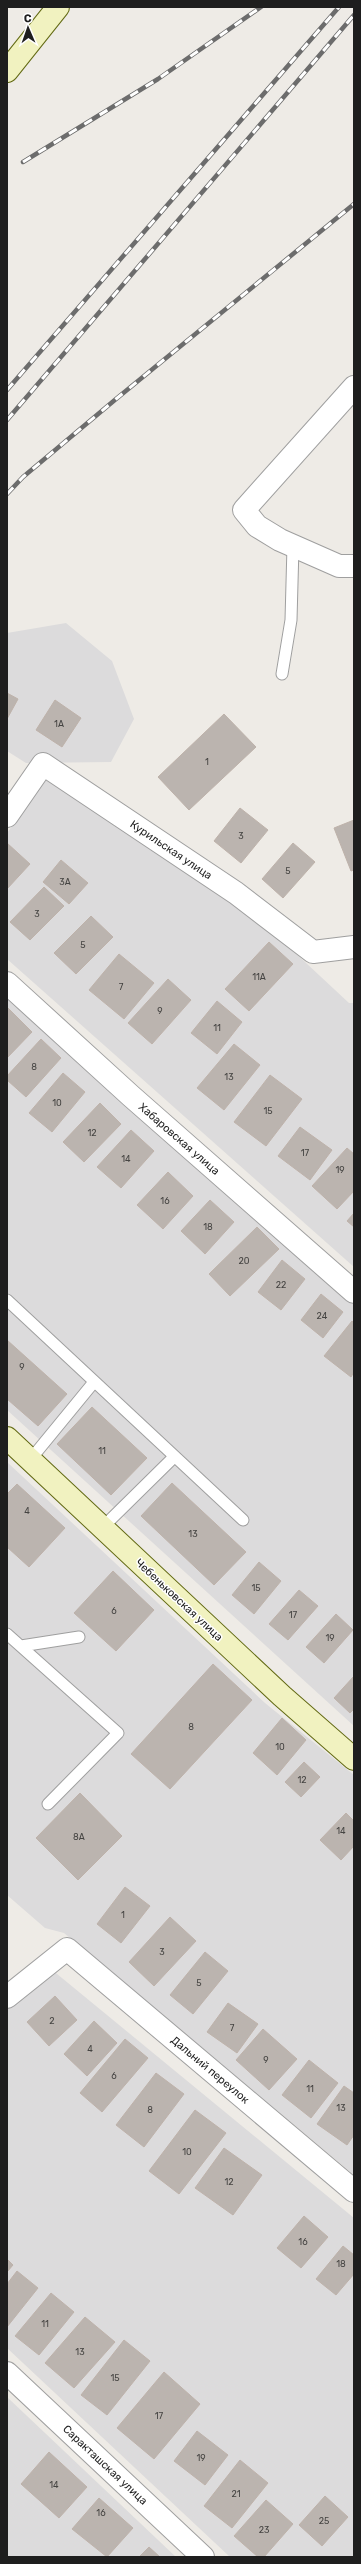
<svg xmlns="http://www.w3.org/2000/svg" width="361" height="2564" font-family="Rubik,sans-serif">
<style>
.residential{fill:#dcdbdc}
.building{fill:#bbb4af;stroke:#beb2aa}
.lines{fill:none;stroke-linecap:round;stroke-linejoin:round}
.lane-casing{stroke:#9f9f9f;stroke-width:13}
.street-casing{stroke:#9f9f9f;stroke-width:24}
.secondary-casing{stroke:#626912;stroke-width:24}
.lane{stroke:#fff;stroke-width:11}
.street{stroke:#fff;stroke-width:22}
.secondary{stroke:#f1f2c0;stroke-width:22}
.rail-casing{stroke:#6c6c6c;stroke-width:4.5}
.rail{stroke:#fff;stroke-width:3;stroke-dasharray:9;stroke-linecap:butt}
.labels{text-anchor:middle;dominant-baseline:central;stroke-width:3;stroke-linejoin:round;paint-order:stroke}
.number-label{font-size:9px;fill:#454442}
.street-label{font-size:11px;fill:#1e1e1e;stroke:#fff}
</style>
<rect width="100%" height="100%" fill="#eeebe6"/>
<path class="residential" d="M66,623L112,661L134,719L111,762L26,763L7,751V633Z
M49,776L245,906L349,1003H354V1267L7,959V833Z
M7,995L354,1291V1726L7,1410Z
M7,1462L265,1703L354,1775V2175L64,1933L45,1928L7,1895Z
M51,1969L354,2218V2557H230L7,2348V2008Z
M7,2397L176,2557H7Z"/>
<path class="building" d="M7,693L18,699L7,719Z
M55,700L81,718L62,747L36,730Z
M224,714L256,747L189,810L158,777Z
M240,808L268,830L241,863L214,841Z
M354,820V870L351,871L334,828Z
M7,843L30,864L7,889Z
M293,843L315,862L283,898L262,879Z
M61,860L88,883L69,904L43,882Z
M44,887L64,906L30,940L10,922Z
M91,916L113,937L76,974L54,953Z
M269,942L293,964L249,1011L225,989Z
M119,954L154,983L124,1019L89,990Z
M168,979L191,1000L152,1044L128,1023Z
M217,1001L242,1022L217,1054L191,1033Z
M7,1007L32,1032L7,1058Z
M41,1039L61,1058L26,1097L7,1080V1076Z
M234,1044L260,1065L224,1110L197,1088Z
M63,1073L85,1092L52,1132L29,1113Z
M270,1075L302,1099L266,1146L234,1122Z
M100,1103L121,1124L84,1162L63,1142Z
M300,1127L332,1150L310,1180L278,1156Z
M131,1130L154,1151L121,1188L97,1167Z
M347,1148L354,1154V1191L337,1209L312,1186Z
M168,1172L193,1196L163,1229L137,1205Z
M210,1200L234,1222L205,1254L181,1231Z
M354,1213V1227L347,1221Z
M257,1227L279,1249L230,1296L209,1274Z
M282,1260L305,1279L281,1310L258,1292Z
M321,1294L343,1312L323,1338L301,1320Z
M352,1321L354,1323V1372L351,1377L324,1356Z
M7,1340L67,1394L38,1426L7,1399Z
M92,1407L147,1458L111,1495L57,1444Z
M172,1483L246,1552L214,1585L141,1516Z
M17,1484L65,1528L29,1567L7,1547V1494Z
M259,1562L281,1581L254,1614L232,1595Z
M113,1571L154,1610L116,1651L74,1613Z
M299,1590L318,1606L288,1640L269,1624Z
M336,1614L353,1630L324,1663L306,1647Z
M213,1664L252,1700L170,1789L131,1754Z
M354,1676V1709L350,1713L334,1698Z
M282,1718L306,1740L277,1775L253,1753Z
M304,1762L320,1777L301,1797L285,1782Z
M80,1793L122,1836L78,1880L36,1838Z
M346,1813L354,1821V1846L341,1860L320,1840Z
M125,1887L150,1906L121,1943L97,1924Z
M170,1917L196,1941L154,1986L129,1962Z
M205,1952L228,1971L193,2014L170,1995Z
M55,1996L77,2020L49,2046L27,2022Z
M228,2003L258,2024L237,2053L207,2032Z
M94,2021L117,2043L87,2076L64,2054Z
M263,2029L297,2059L269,2090L236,2060Z
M125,2039L148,2058L102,2112L80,2093Z
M309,2060L338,2083L311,2118L282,2095Z
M156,2073L184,2094L144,2147L116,2125Z
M344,2086L354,2093V2135L347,2145L317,2124Z
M195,2110L226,2133L179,2194L149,2171Z
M224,2148L262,2175L233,2215L195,2188Z
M304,2216L328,2237L301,2268L277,2248Z
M343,2246L354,2255V2274L336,2295L316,2279Z
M7,2259L13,2265L7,2272Z
M17,2271L38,2288L7,2327V2284Z
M51,2293L74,2312L39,2355L15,2336Z
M85,2317L115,2342L74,2388L45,2363Z
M124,2340L150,2361L107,2415L81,2395Z
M164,2372L200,2404L154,2459L117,2428Z
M197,2431L228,2455L205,2485L174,2461Z
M49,2452L87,2487L59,2518L21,2484Z
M240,2460L268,2483L232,2528L204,2506Z
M325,2496L348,2517L322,2546L299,2525Z
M99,2498L133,2528L107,2557L72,2529Z
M266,2500L293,2524L264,2557H258L234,2536Z
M149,2547L160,2557H139Z"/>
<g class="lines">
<g class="lane-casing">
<path id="lane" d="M282,674L291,620L293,546
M7,1300L243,1520
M30,1460L94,1382
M102,1528L174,1457
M7,1634L118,1733L48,1804
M21,1646L79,1637"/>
</g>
<g class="street-casing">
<path id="street" d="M354,387L244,510L257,526L280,540L339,566H354
M7,816L43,764L236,893L313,952L354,947
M7,983L131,1096L354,1292
M7,1997L67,1949L354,2191
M7,2373L203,2557"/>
</g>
<g class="secondary-casing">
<path id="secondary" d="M7,71L58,7
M7,1438L282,1696L354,1759"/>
</g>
<use href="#lane" class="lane"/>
<use href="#street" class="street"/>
<use href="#secondary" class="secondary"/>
<g class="rail-casing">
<path id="rail" d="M23,162L158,79L261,7
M7,390L339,7
M7,420L354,15
M7,494L23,477L116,399L354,204"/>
</g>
<use href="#rail" class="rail"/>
</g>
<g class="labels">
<g class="number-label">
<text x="59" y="724">1А</text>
<text x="207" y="762">1</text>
<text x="241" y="836">3</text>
<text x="288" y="871">5</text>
<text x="65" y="882">3А</text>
<text x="37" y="914">3</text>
<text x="83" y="945">5</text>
<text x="259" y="977">11А</text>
<text x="121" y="987">7</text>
<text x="160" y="1011">9</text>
<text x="217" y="1028">11</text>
<text x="34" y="1067">8</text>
<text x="229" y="1077">13</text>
<text x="57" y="1103">10</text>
<text x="268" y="1111">15</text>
<text x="92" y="1133">12</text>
<text x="305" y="1153">17</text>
<text x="126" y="1159">14</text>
<text x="340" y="1170">19</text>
<text x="165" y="1201">16</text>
<text x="208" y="1227">18</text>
<text x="244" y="1261">20</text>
<text x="281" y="1285">22</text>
<text x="322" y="1316">24</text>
<text x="22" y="1367">9</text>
<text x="102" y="1451">11</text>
<text x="27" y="1511">4</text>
<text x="193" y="1534">13</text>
<text x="256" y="1588">15</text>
<text x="114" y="1611">6</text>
<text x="293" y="1615">17</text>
<text x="330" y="1638">19</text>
<text x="191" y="1727">8</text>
<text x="280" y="1747">10</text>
<text x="302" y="1780">12</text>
<text x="341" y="1831">14</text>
<text x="79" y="1837">8А</text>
<text x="123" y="1915">1</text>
<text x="162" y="1952">3</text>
<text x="199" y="1983">5</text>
<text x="52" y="2021">2</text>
<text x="232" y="2028">7</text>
<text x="90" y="2049">4</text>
<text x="266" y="2060">9</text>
<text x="114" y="2076">6</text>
<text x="310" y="2089">11</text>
<text x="341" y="2108">13</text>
<text x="150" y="2110">8</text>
<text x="187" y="2152">10</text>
<text x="229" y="2182">12</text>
<text x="303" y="2242">16</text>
<text x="341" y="2264">18</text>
<text x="45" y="2324">11</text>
<text x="80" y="2352">13</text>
<text x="115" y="2378">15</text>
<text x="159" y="2416">17</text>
<text x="201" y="2458">19</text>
<text x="54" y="2485">14</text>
<text x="236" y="2494">21</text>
<text x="101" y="2513">16</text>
<text x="324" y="2521">25</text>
<text x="264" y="2530">23</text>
</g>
<g class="street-label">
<text transform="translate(171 850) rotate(34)">Курильская улица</text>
<text transform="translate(179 1139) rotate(41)">Хабаровская улица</text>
<text transform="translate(179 1600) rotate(43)">Чебеньковская улица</text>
<text transform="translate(210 2070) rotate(40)">Дальний переулок</text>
<text transform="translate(105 2465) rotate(43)">Саракташская улица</text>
</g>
</g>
<rect width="361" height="2564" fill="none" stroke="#1e1e1e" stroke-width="16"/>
<g transform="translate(28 28) rotate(358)" stroke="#ffffff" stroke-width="3" paint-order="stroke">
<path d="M0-3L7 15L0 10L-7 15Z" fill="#1e1e1e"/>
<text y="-6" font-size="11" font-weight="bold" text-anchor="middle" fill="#1e1e1e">С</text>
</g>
</svg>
